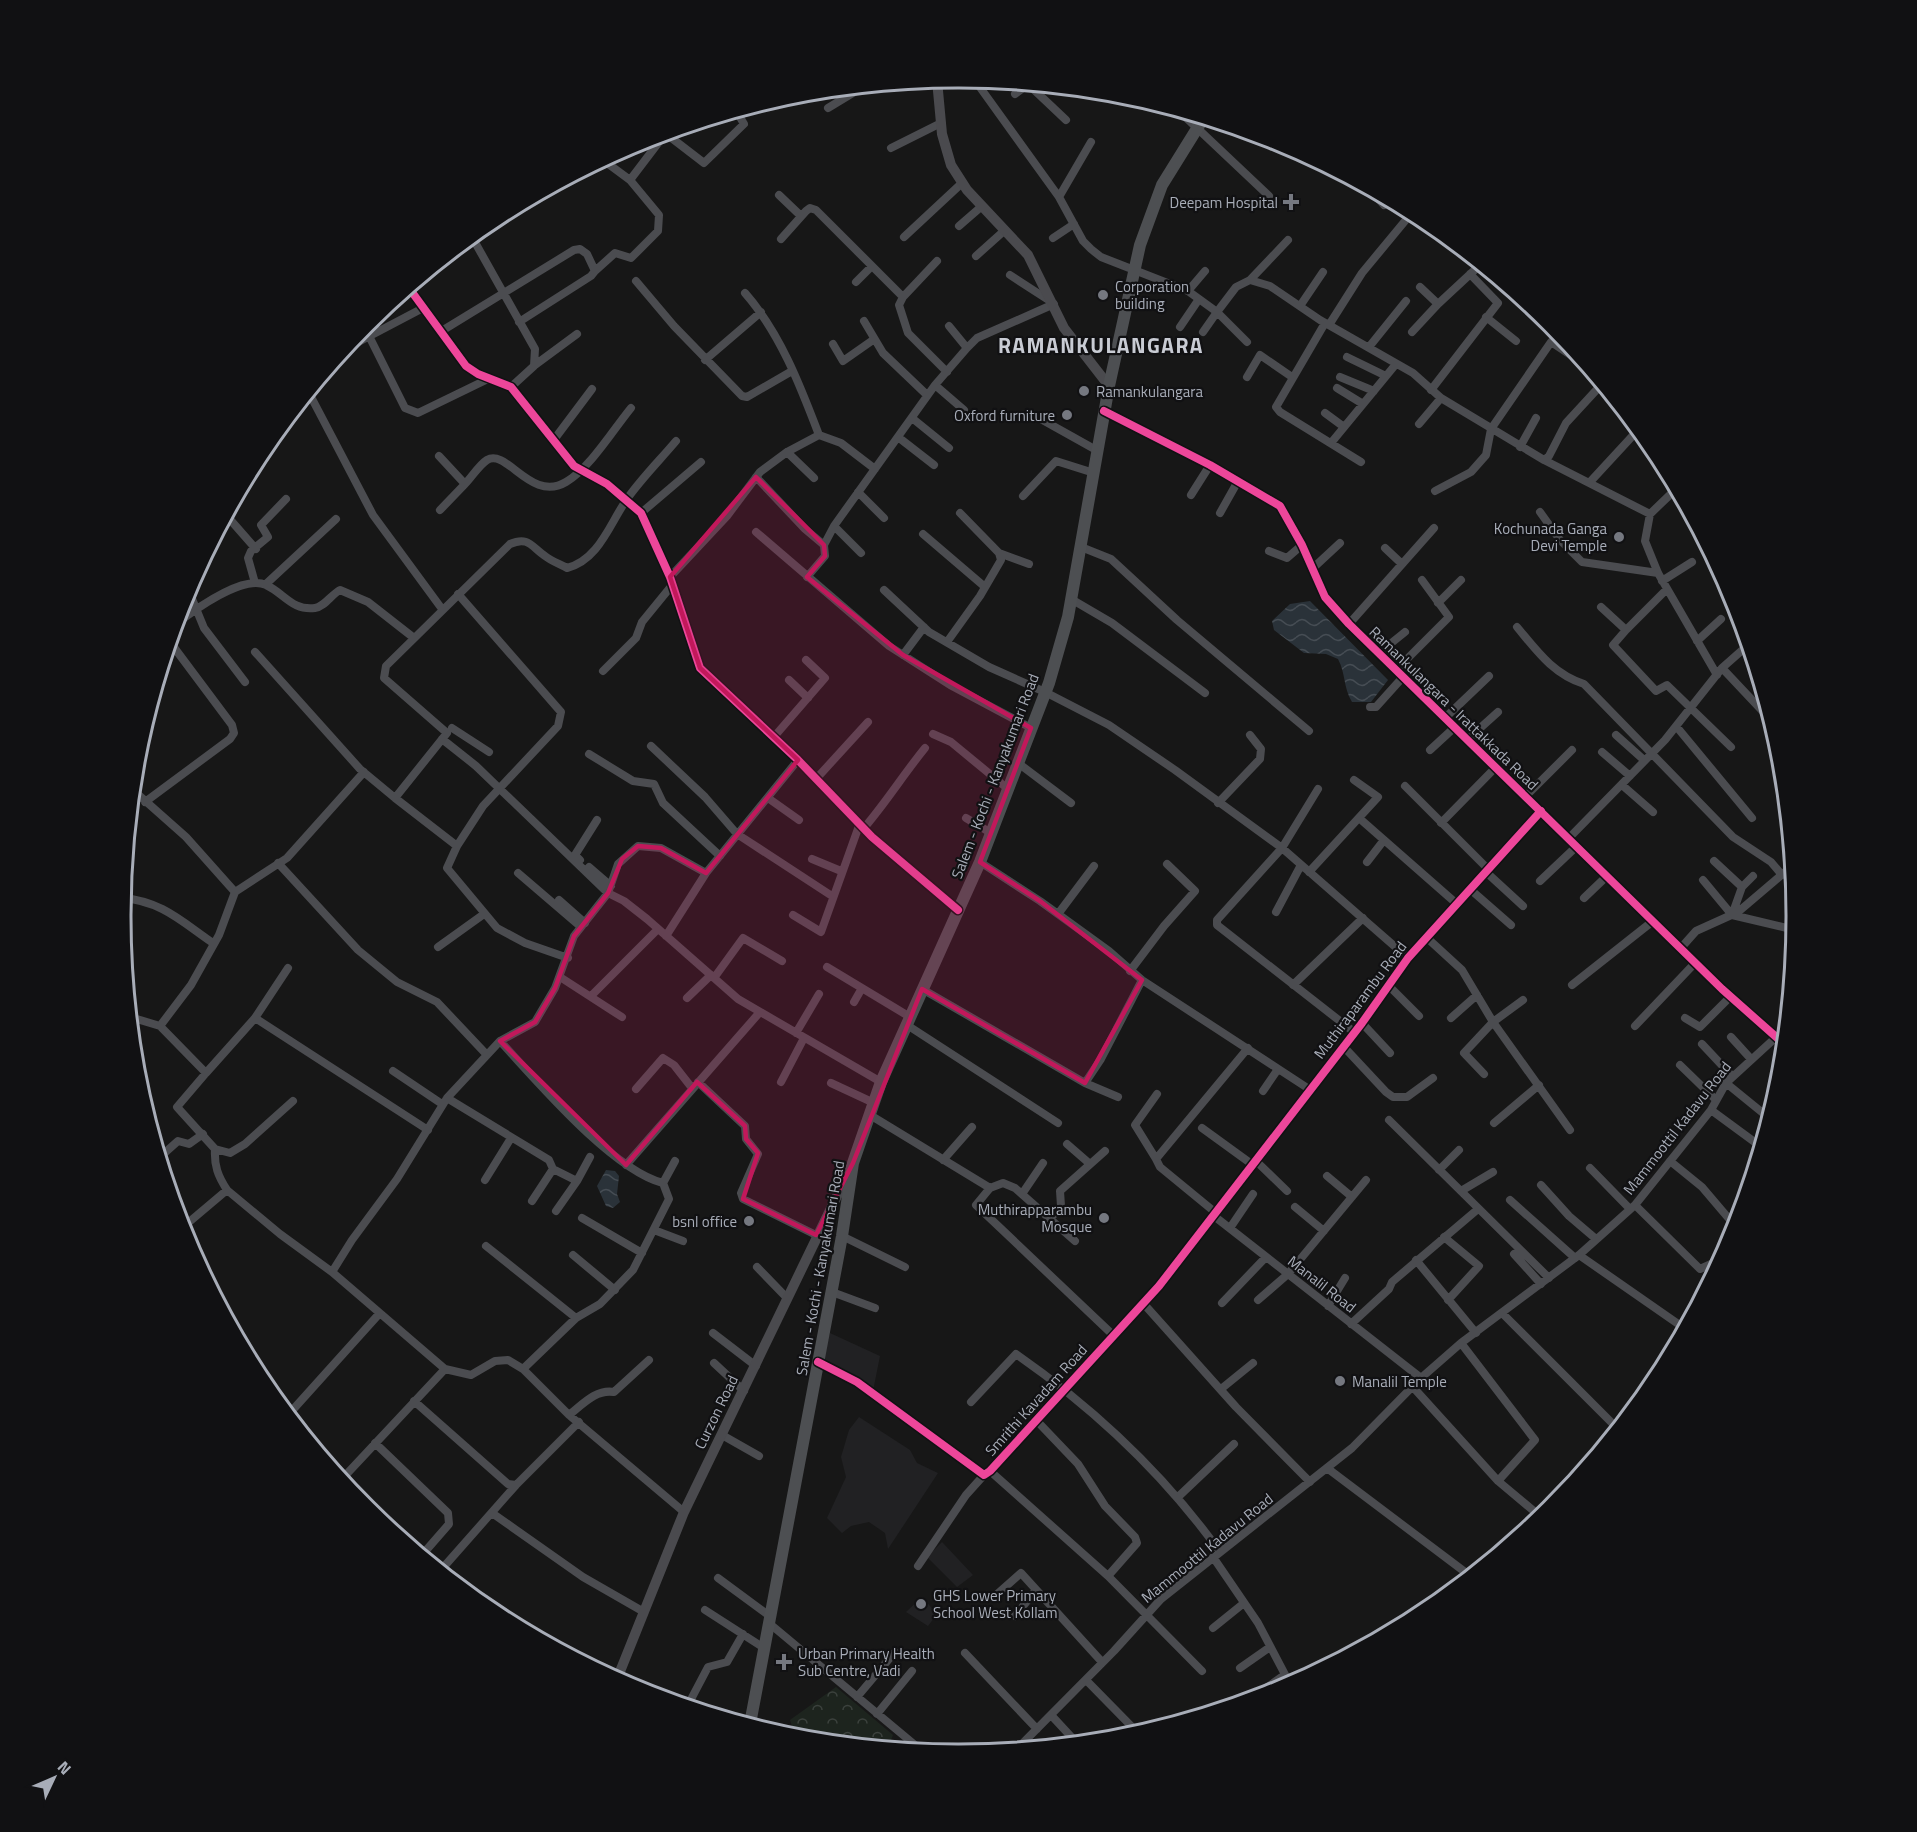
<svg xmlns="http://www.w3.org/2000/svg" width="1917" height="1832" font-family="'Titillium Web',sans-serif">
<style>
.built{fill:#212123}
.forest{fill:url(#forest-crowns)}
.water{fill:url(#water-waves)}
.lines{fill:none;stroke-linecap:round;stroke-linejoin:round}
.street{stroke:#4b4c50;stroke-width:8}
.secondary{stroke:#4a4a4e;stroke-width:10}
.primary{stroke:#4d4f52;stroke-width:12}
.cycleway-casing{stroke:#111113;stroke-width:11}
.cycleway{stroke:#ed469a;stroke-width:8}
.marked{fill:#c2185b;fill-opacity:0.2;stroke:#c2185b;stroke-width:4.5;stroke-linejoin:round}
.poi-dot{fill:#757880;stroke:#111113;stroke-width:2}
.labels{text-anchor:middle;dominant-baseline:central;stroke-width:4.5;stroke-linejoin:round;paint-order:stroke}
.poi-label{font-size:15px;fill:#a8adb8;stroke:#111113;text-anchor:end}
.street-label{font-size:15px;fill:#a8adb8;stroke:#111113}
.district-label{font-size:21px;font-weight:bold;letter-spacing:1.5px;fill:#c9ccd4;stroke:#111113}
.rim{fill:none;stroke:#a8adb8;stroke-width:3}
</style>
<defs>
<pattern id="forest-crowns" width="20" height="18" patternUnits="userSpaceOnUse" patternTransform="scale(1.5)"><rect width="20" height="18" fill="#1d241e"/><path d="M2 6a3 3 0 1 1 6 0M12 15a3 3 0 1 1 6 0" fill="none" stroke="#3b413d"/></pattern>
<pattern id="water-waves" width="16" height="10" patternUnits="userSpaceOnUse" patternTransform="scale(1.5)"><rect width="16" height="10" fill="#2a3239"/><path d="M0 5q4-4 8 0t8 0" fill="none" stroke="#464d54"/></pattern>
</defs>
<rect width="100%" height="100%" fill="#171717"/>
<path class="built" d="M830,1333L880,1356L873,1391L823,1360Z
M859,1417L910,1450L917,1463L938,1473L888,1549L885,1533L869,1522L851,1526L842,1533L827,1518L846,1477L841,1457L849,1430Z
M942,1542L973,1575L957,1587L927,1557Z
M922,1597L937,1614L928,1626L906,1612Z"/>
<path class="forest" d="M836,1687L893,1735L888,1747L796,1738L790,1720Z"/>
<path class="water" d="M1310,601L1388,680L1371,702H1352C1343,687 1346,674 1338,659L1326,654L1304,653L1274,630L1272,621L1290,604Z
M606,1170L615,1171L619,1176L617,1194L620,1202L613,1208L606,1206L597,1186Z"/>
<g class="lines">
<path class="street" d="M974,79L1059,197L1083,241L1091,249L1101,257L1188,291L1217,312L1236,287L1250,280L1270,286L1320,320L1413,373L1441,398L1544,460L1549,456L1566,423L1601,385
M1029,85L1066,120
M1015,94L1027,85
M1090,95L1095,91
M828,108L861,88
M1179,111L1269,196
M665,133L704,163L744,124L737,112
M891,148L941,123
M630,180L665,134
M1370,190L1384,205
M779,195L801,216
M1059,197L1091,142
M959,226L982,206
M472,237L535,349L534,366L511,387
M904,237L962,183
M1445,237L1443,240L1480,266
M1053,238L1074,224
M781,239L806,211L810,208L816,210L903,297
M976,256L1005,230
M937,261L903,297L899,305L908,333L947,372
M595,271L615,253L631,258L658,231L659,215L630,180L603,160
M1010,275L1050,301
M1250,280L1288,240
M636,281L674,326L742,396L747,397L792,371
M856,282L872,266
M1420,287L1438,304
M409,288L466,366L478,374L511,387L574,466L607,484L641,513L670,577L700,668L798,760L872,837L958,910
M1188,291L1205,271
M745,293C780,333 800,385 819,435
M1300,306L1323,272
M1486,317L1516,341
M864,321L883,353L927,395
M1325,323L1276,407L1280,412L1361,462
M1329,325L1362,273L1405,221
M949,326L967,348
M1180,327L1199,299
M440,332L574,250L580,249L587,254L595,271L591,276L519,322
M1203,332L1217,312L1247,342
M1412,332L1438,304L1480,265
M369,336L405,408L418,413L488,379
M833,344L843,361L873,340
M1369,347L1406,301
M345,349L423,308
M1347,357L1386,376
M705,360L761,312
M535,365L577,334
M1247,377L1260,355L1292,377
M1340,377L1374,391
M935,385L964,410
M1337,388L1363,404
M1431,390L1498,303L1470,274
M309,393L373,515L442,609
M1104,411L1210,465L1280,506L1302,545L1325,597L1349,624L1722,989L1784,1044
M1030,413L1098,451
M1325,413L1344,427
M912,418L949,448
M1419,424L1441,398
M898,437L934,465
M553,441L592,389
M1331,443L1396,364
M1520,447L1536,418
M787,452L814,478
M439,456L465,484L440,510
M1544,460L1650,514
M756,477L805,529L824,545L825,556L807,577
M1590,482L1638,430
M465,484C472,477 479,465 487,460C507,448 531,503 566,482C590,468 613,430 631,408
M1676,489L1650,514L1645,541L1658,573L1717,675
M1435,491L1471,472L1486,455L1491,429L1551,342L1572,356L1575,353
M858,492L884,518
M1191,495L1210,465
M1023,496L1056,461L1094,473
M1540,512L1560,540L1582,562L1658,573
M641,513L701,462
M1220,513L1238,481
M227,516L256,549
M1696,529L1697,528
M756,532L889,646L950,685L1031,728
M923,534L985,587
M824,545L834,526
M1081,547L1111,559L1177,620L1309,731
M1385,548L1402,564
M1269,551L1287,558L1302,545
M861,553L834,526L935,385L967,348L977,338L1054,304
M999,553L1029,564
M1312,569L1340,543
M670,577L727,516L760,472L787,452L819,435L841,443L875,469
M1662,581L1692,562
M255,583L248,558L251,551L268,537L261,525L286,499
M266,584L336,519
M188,589L204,628L245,682
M884,590L929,632L989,667L1045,692L1109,725L1175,770L1282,848L1408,958
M1071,599L1112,623L1205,693
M1438,603L1461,580
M1601,607L1626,630L1613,645L1656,691L1667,685L1731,747
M176,624C193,611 243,574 266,585C284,593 292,611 315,608C324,607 332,594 340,590L368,602L414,638
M1349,624L1434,528
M1517,627C1537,651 1553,674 1584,684L1733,837L1771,862L1782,875
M1626,630L1667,589
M1697,641L1721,619
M947,642L980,596L1001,560L999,553L960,513
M255,652L360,769L395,798
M1379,653L1405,632
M903,655L924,627
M1722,668L1748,645
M1396,670L1449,617L1422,580
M603,671L636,638L642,622L673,584
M789,680L808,698
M1370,707H1376L1403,677
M1445,718L1489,676
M1676,726L1752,818
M452,728L489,752
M933,734L951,742L1008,789
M1616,735L1644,760
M773,738L825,678L806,660
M442,739L476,766L608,893L618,864L638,846L661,848L706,873
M1468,739L1498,712
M651,746L705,797L737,834L832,896
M1430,750L1455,727
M1602,752L1630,776
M589,754L633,781L654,784L663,803L720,856
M1018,763L1071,803
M816,779L868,722
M1622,785L1653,812
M1405,786L1489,870
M1318,789L1282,848L1217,920V925L1354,1032
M133,790L186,837L235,892L219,935L191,985L160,1026L206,1073L177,1107L215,1149C214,1166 218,1176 227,1190
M1526,796L1572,750
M768,798L799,820
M145,802L230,739L234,733L232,725L170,642
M1218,803L1260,759L1261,749L1250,735
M966,818L991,833
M1359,818L1457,904
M1441,823L1496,767
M864,828C887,801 903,775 925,748
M1569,838L1665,740L1722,668L1770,719
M457,846L483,806L558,726L561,712L458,594
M812,859L841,871
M580,860L575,855L597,820
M1714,861L1742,887
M980,862L1040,901L1109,951L1142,980L1309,1089
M1367,862L1384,840
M278,863L358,950L397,982L437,1002L487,1055
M589,867L611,886
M1309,872L1378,797L1354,780
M1486,872L1523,906
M518,873L581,927
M1703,880L1732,915L1795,930
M1540,881L1577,846
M1471,890L1511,925
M235,892L287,858L364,772
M122,898C162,901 182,922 213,943
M1584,898L1607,876
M559,900L585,923
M1276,912L1301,865
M1058,914L1094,866
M793,915L821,932L860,823
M1732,915L1742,887L1753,876
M666,936L706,873L798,760
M1426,937L1462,970L1493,1022L1570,1130
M438,947L484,914
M1680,949L1696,931L1738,912L1792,866
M568,958L525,943L497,928L447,868L457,846L395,798L447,733L384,678L386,666L510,544C528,536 531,546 545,556C551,561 560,564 567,568C599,560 610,523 627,499C641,479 660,460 676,441
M827,967L910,1017
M1130,971L1164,926L1195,891L1167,864
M560,977L622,1017
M714,978L743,938L782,961
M1293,985L1363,918
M1388,985L1419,1016
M1572,985L1653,921
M922,989L1085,1083L1101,1059L1142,980
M593,994L658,929
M687,998L711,975
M854,1002L862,988
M130,1017L160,1026
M255,1018L428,1130
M1451,1018L1477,995
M1685,1018L1700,1027L1730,997
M1362,1023L1390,1053
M907,1025L1058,1123
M1635,1026L1695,963
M796,1033L819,994
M1731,1037L1751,1059
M500,1041C537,1081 612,1170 663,1183L669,1199L633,1270L600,1304L576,1318L523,1369
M1702,1044L1732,1076
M1343,1046L1386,1092L1393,1097H1407L1433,1078
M1680,1065L1715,1099
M393,1071L442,1104
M206,1073L255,1018L288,968
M1484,1074L1464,1053L1493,1022L1523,1000
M698,1082L745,1126L746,1139L758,1154L741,1193L743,1199L816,1235
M781,1082L804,1038
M831,1083L874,1103
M1085,1083L1118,1097
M1726,1083L1769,1118
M636,1089L663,1058L674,1065L692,1088
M1263,1091L1278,1069
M447,1098L549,1160L553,1169L532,1201
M1711,1110L1760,1146
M870,1115L990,1188L976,1205L1113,1335
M1389,1120L1549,1278
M1494,1123L1539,1085
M1202,1128L1253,1165
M1067,1144L1090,1164
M215,1149L230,1153L245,1144L293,1101
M160,1157L178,1141L189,1144L203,1134
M1156,1159L1135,1125L1157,1094
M943,1160L972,1127
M1256,1161L1287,1191
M1670,1161L1702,1187L1736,1227
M626,1165L760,1012
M1590,1168L1630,1209
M553,1169L577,1181L590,1157
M1439,1170L1459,1150
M1327,1176L1352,1197
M485,1180L511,1138
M663,1183L675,1161
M1541,1185L1569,1216L1596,1239
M990,1188L1003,1183L1015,1188L1075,1241
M1461,1191L1493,1172
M1022,1194L1043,1163
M1510,1200L1575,1258
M1635,1205L1700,1269L1720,1260
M1295,1207L1324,1231
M556,1211L577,1181
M1216,1213L1160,1167L1156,1159L1248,1048
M582,1218L642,1253
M1050,1219L1061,1206L1060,1191L1105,1151
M182,1228L227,1190L280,1234L332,1272L445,1369L342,1479
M1230,1228L1253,1194
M654,1230L683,1241
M842,1236L905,1267
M1444,1237L1479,1266L1448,1300
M486,1246L576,1318
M1514,1254L1541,1284
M573,1255L615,1290
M1579,1255L1684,1328
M1416,1260L1476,1333
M757,1267L786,1297
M332,1272L352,1240L397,1179L447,1098L500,1041L535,1022L555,988L574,936L608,893L624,901L647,919L738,999L881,1082
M832,1292L875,1308
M1258,1300L1288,1274L1366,1180
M1143,1303L1236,1407L1310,1482
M1222,1303L1266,1257
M1328,1306L1345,1278
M1503,1314L1617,1428
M1351,1324L1389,1289L1392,1282L1478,1209
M713,1333L756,1366
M1461,1343L1535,1440L1498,1481
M818,1362L857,1382L984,1475L990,1471L1159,1286L1362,1023L1408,958L1541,811
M714,1363L744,1391
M445,1369L471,1375L495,1361L508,1360L523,1369L569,1415L684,1512
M1421,1378L1461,1343L1579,1255L1635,1205L1711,1110L1726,1083L1785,1029
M1412,1386L1498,1481L1541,1517
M1221,1389L1253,1363
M414,1401L508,1484L516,1485L579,1422
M971,1402L1016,1354C1095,1409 1164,1474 1220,1552
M289,1414L379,1314
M569,1415C583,1404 596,1389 614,1392L649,1360
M1036,1420L1078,1464L1105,1506L1135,1537L1137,1543L1108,1576
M722,1435L759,1456
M375,1443L448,1513L449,1524L422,1555
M1327,1468L1469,1575
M990,1471L1108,1576L1202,1671
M1178,1497L1234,1444
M492,1513L583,1577L644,1612
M1213,1557L1258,1623L1290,1684
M918,1566L966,1495L984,1475
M441,1570L516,1485
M718,1578L771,1617
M995,1596L1021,1573L1102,1662
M705,1610L764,1648
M1015,1616L1036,1590
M770,1624L921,1750
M1213,1628L1244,1603
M965,1653L1037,1729
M1240,1668L1270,1647
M1086,1680L1138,1733
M1255,1696L1283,1676
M857,1697L895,1652
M688,1705L708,1667L727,1662L743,1634
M877,1714L912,1671
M1051,1715L1076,1742
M1018,1748L1114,1651L1161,1599L1352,1448L1421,1378L1214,1216"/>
<path class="secondary" d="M937,80L942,134L951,165L967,190L1028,255L1064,328L1109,386
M617,1679L684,1512L851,1167"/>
<path class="primary" d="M750,1724L842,1236L853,1163L881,1082L980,862L1049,683L1068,617L1109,386L1140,245L1162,185L1203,119"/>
<g class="cycleway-casing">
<path id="cycleway" d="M409,288L466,366L478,374L511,387L574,466L607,484L641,513L670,577L700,668L798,760L872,837L958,910
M1104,411L1210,465L1280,506L1302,545L1325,597L1349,624L1722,989L1784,1044
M818,1362L857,1382L984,1475L990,1471L1159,1286L1362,1023L1408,958L1541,811"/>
</g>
<use href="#cycleway" class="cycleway"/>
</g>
<path class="marked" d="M756,477L824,545L825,556L807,577L903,655L1031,728L980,862L1040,901L1142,980L1085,1083L922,989L853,1163L816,1235L743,1199L758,1153L746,1139L745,1126L697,1082L626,1165L500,1041L535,1022L555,988L574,936L608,893L622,859L638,846L661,848L706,873L798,760L700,668L670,577Z"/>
<g class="poi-dot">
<path d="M1288 193h6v6h6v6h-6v6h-6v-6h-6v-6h6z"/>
<circle cx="1103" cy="295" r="6"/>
<circle cx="1084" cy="391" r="6"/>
<circle cx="1067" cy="415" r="6"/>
<circle cx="1619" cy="537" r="6"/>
<circle cx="1104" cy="1218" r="6"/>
<circle cx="749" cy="1221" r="6"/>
<circle cx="1340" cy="1381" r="6"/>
<circle cx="921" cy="1604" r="6"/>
<path d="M781 1653h6v6h6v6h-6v6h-6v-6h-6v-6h6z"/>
</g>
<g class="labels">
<g class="poi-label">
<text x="1278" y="202">Deepam Hospital</text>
<text x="1115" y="286" text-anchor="start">Corporation<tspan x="1115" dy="17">building</tspan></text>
<text x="1096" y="391" text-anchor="start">Ramankulangara</text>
<text x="1055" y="415">Oxford furniture</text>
<text x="1607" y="528">Kochunada Ganga<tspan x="1607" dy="17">Devi Temple</tspan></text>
<text x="1092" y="1209">Muthirapparambu<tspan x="1092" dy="17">Mosque</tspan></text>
<text x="737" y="1221">bsnl office</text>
<text x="1352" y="1381" text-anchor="start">Manalil Temple</text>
<text x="933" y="1595" text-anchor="start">GHS Lower Primary<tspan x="933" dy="17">School West Kollam</tspan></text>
<text x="798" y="1653" text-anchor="start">Urban Primary Health<tspan x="798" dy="17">Sub Centre, Vadi</tspan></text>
</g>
<g class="street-label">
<text transform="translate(1454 708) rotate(44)">Ramankulangara - Irattakkada Road</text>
<text transform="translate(995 776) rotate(-69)">Salem - Kochi - Kanyakumari Road</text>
<text transform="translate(1360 1000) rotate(-53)">Muthiraparambu Road</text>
<text transform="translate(1677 1128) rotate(-52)">Mammoottil Kadavu Road</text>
<text transform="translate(820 1268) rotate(-80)">Salem - Kochi - Kanyakumari Road</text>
<text transform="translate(1322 1284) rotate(38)">Manalil Road</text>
<text transform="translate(1036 1400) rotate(-48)">Smrithi Kavadam Road</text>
<text transform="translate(716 1412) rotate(-64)">Curzon Road</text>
<text transform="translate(1207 1548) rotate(-39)">Mammoottil Kadavu Road</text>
</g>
<g class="district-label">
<text x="1101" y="345">RAMANKULANGARA</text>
</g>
</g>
<path d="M0 0H1917V1832H0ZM958 88H959A827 827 0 0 1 1786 915V917A827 827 0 0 1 959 1744H958A827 827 0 0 1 131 917V915A827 827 0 0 1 958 88Z" fill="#111113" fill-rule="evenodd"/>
<path class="rim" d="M958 88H959A827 827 0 0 1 1786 915V917A827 827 0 0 1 959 1744H958A827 827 0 0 1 131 917V915A827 827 0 0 1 958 88Z"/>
<g transform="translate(54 1778) rotate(46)" stroke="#111113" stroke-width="4.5" paint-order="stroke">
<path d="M0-4.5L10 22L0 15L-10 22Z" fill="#a8adb8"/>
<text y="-9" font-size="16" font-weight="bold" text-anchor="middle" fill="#a8adb8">N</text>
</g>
</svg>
